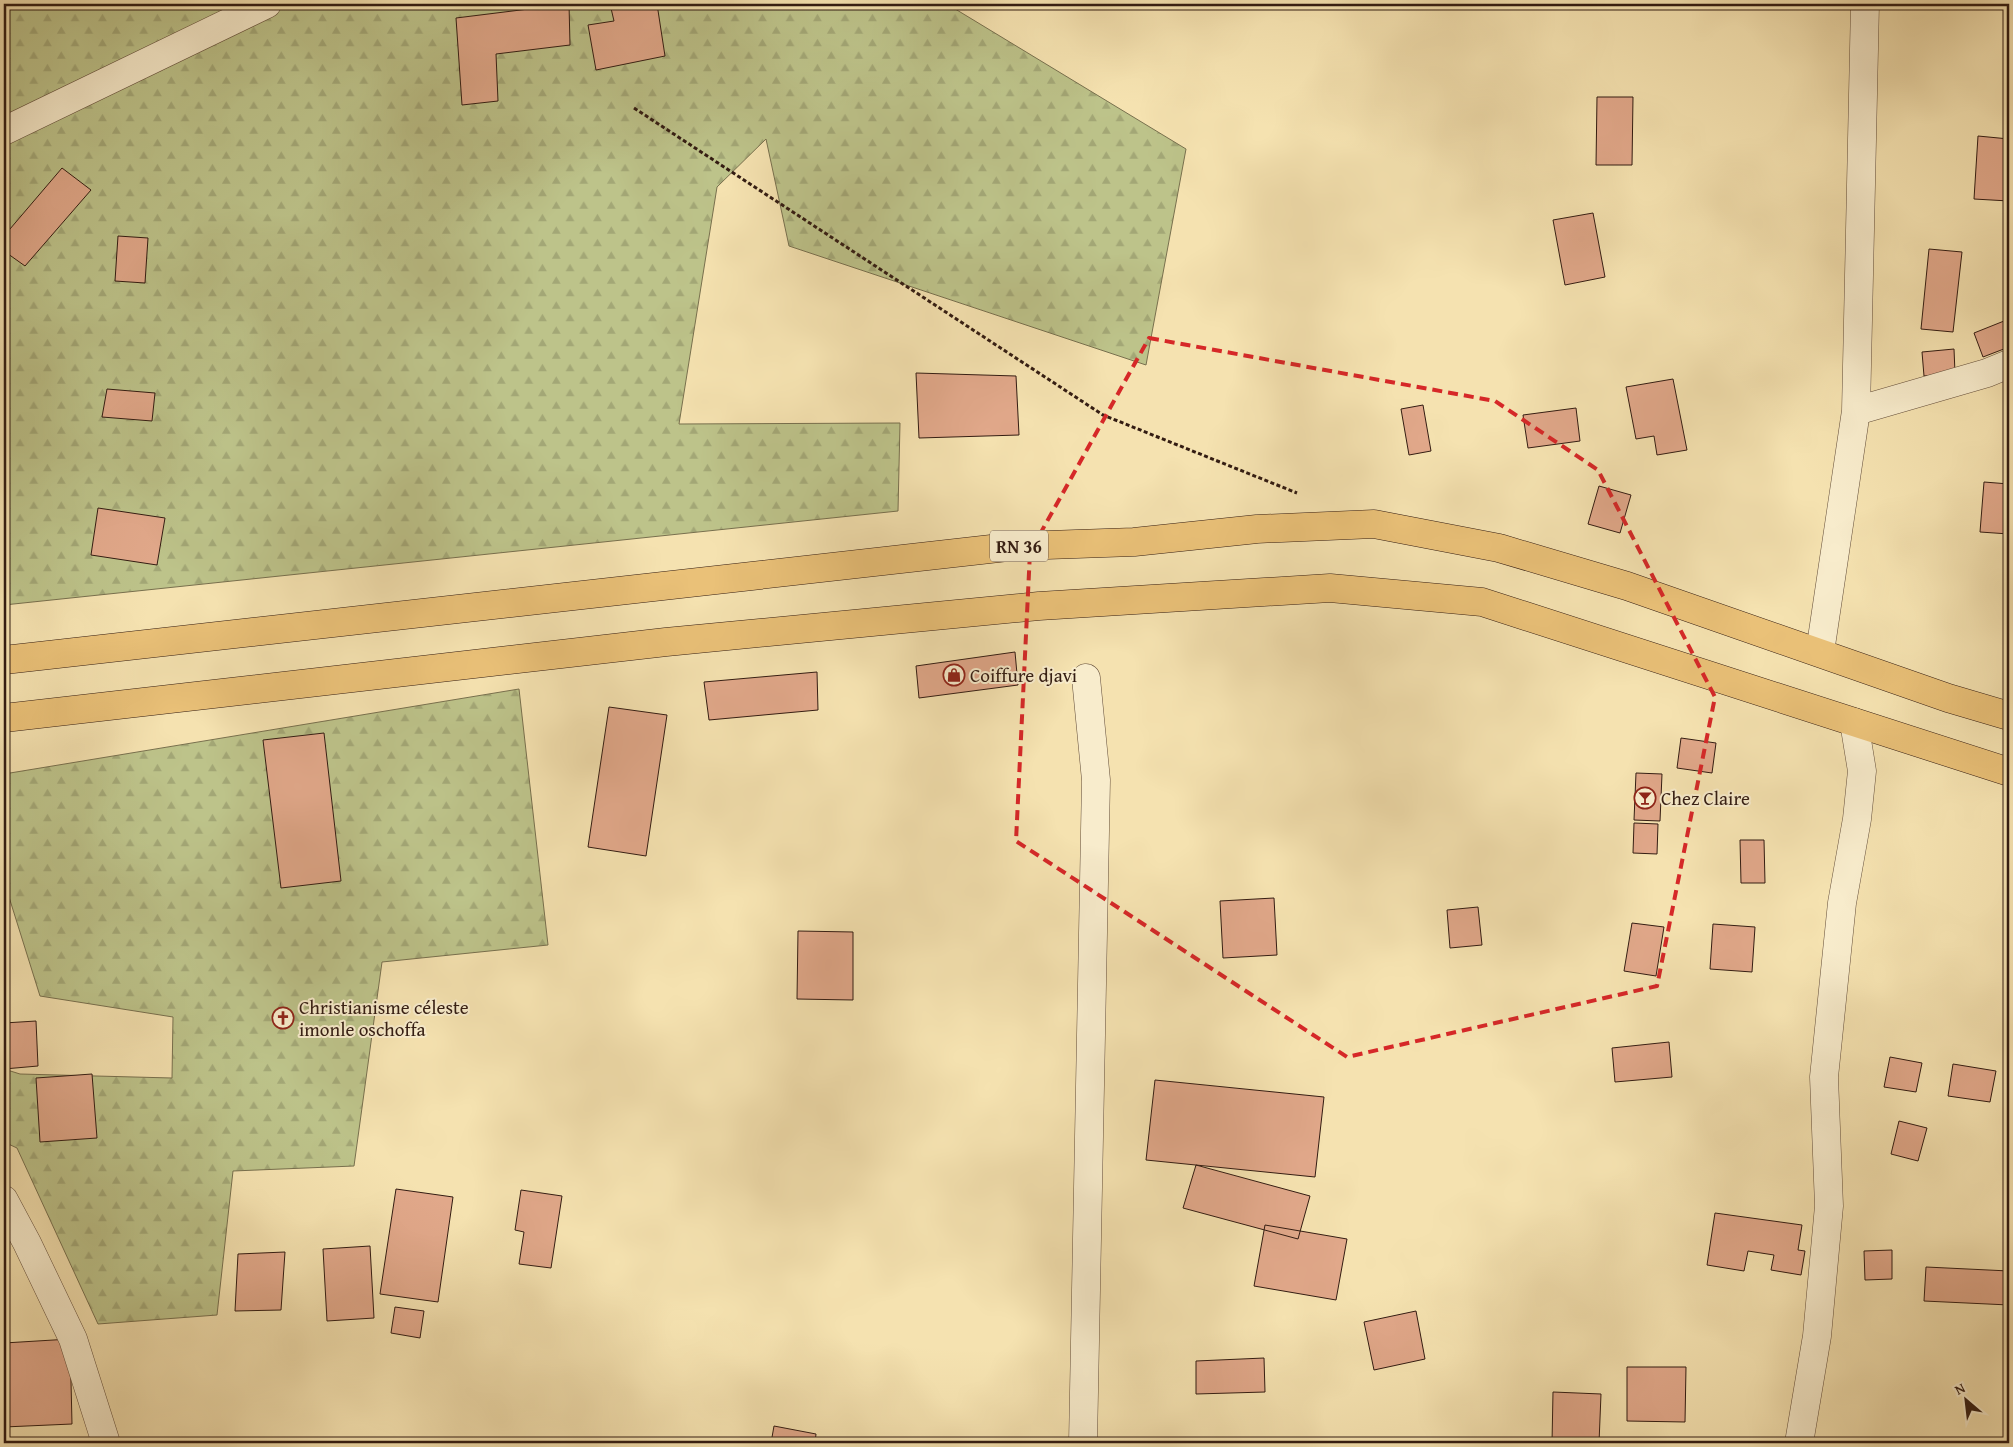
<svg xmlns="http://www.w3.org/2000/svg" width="2013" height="1447" font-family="'Gentium Book Plus',serif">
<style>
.forest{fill:url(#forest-firs);stroke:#78704e}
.building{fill:#e1a88a;stroke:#331c12}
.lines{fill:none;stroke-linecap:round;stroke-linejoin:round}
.minor-casing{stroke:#644e3a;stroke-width:29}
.primary-casing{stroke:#331c12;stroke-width:29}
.path{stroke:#331c12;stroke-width:3;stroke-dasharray:4 2.5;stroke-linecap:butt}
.minor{stroke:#f8eccc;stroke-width:28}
.primary{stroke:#eac178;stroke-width:28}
.marked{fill:none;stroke:#d62828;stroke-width:4;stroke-dasharray:10 6;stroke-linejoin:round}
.labels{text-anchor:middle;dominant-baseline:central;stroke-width:4;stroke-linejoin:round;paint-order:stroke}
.shield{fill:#f8eccc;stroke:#6e5a4a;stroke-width:1}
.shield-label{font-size:18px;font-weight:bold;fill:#331c12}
.poi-label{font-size:19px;fill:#331c12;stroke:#f8eccc;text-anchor:start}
</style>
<defs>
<pattern id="forest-firs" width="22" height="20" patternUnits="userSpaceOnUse" patternTransform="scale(1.25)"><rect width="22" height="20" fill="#bdc38a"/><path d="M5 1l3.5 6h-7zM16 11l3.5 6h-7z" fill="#a3a776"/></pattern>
</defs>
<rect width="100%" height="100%" fill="#f5e2b0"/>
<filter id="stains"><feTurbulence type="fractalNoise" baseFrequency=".004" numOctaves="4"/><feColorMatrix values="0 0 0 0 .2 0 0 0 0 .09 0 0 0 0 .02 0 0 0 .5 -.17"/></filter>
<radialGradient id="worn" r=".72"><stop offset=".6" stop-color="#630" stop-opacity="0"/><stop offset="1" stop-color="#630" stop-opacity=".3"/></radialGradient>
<path class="forest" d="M4,4H947L1186,149L1146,365L789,246L766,139L717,187L679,424L900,423L898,511L4,605Z
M519,689L548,945L382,962L354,1166L233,1171L217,1315L98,1324L17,1148L4,1142V1069L20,1074L172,1078L173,1017L40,996L4,881V774Z"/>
<path class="building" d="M569,4L570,45L496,54L498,101L462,105L456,18Z
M610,4H657L665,56L596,70L588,25L614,21Z
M1597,97H1633L1632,165H1596Z
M1978,136L2009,139V201L1974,199Z
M62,168L91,190L25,266L4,251V236Z
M1593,213L1605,277L1565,285L1553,220Z
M118,236L148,238L145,283L115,281Z
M1929,249L1962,252L1953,332L1921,329Z
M2009,319V347L1983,357L1974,333Z
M1954,349L1955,373L1924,376L1922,352Z
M916,373L1016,376L1019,435L919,438Z
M1673,379L1687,450L1657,455L1654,436L1636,439L1626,387Z
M107,389L155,393L152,421L102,417Z
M1423,405L1431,451L1409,455L1401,409Z
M1576,408L1580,441L1528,448L1523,415Z
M1984,482L2009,484V534L1980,532Z
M1599,486L1631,495L1620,533L1588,524Z
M98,508L165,518L157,565L91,555Z
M1015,652L1018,685L919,698L916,666Z
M817,672L818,710L709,720L704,682Z
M609,707L667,715L646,856L588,847Z
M324,733L341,881L281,888L263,740Z
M1681,738L1716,743L1712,773L1677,768Z
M1636,773L1662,774L1660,821L1634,820Z
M1634,823L1658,824L1657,854L1633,853Z
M1740,840H1764L1765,883H1741Z
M1274,898L1277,955L1223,958L1220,901Z
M1478,907L1482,945L1450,948L1447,910Z
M1632,923L1664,927L1656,976L1624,971Z
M1713,924L1755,927L1752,972L1710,969Z
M798,931L853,932V1000L797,999Z
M36,1021L38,1066L4,1069V1023Z
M1669,1042L1672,1077L1615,1082L1612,1048Z
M1890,1057L1922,1063L1916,1092L1884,1087Z
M1953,1064L1996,1071L1990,1102L1948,1096Z
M2009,1065V1154H2006Z
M92,1074L97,1138L40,1142L36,1078Z
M1155,1080L1324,1097L1315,1177L1146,1160Z
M1899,1121L1927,1128L1918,1161L1891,1154Z
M1196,1165L1310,1196L1298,1239L1183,1208Z
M396,1189L453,1197L438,1302L380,1294Z
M521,1190L562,1196L551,1268L519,1264L524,1232L515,1230Z
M1715,1213L1802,1225L1798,1250L1805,1251L1801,1275L1771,1270L1774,1255L1748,1251L1744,1271L1707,1265Z
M1265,1225L1347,1239L1336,1300L1254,1286Z
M370,1246L374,1318L327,1321L323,1249Z
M1892,1250V1279L1865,1280L1864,1251Z
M285,1252L281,1310L235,1311L238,1254Z
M1926,1267L2009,1271V1305L1924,1301Z
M395,1307L424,1311L420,1338L391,1333Z
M1416,1311L1425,1359L1374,1370L1364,1322Z
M70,1339L72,1424L4,1427V1343Z
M1264,1358L1265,1392L1196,1394V1361Z
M1627,1367H1686L1685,1422L1627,1421Z
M1553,1392L1601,1394L1599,1443H1552Z
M774,1426L816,1434L815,1443H771Z"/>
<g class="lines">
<g class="minor-casing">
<path id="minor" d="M4,131L267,4
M1856,411L1987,373L2009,364
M1820,652L1856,411L1865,4
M4,1200L27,1243L73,1339L106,1443
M1083,1443L1096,780L1086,678
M1799,1443L1817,1336L1829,1206L1824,1077L1842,903L1857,819L1862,771L1854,722"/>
</g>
<g class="primary-casing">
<path id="primary" d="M4,660L1018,546L1134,542L1257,529L1374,524L1499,548L1627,586L1948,698L2009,716
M4,718L666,642L1039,606L1330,588L1482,602L2009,772"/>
</g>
<path class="path" d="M634,108L1103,415L1297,493"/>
<use href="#minor" class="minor"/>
<use href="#primary" class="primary"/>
</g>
<path class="marked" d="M1149,338L1495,401L1598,470L1715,697L1657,986L1347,1057L1016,841L1030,552Z"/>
<defs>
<g id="shop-ring" transform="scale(1.125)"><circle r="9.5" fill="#f8eccc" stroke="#8f2418" stroke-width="1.5"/><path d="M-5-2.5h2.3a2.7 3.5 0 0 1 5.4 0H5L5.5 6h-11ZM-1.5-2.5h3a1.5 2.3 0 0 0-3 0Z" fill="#8f2418"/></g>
<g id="bar-ring" transform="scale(1.125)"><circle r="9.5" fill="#f8eccc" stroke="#8f2418" stroke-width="1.5"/><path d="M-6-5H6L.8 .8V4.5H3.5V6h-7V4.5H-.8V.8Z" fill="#8f2418"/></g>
<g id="church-ring" transform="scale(1.125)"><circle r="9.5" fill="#f8eccc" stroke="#8f2418" stroke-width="1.5"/><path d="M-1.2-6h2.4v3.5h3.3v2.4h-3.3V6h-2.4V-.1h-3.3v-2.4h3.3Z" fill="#8f2418"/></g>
</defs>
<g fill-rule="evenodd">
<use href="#shop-ring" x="954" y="675"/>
<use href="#bar-ring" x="1645" y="798"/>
<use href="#church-ring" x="283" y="1018"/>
</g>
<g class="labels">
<rect class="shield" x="990" y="530.5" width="58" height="31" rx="4"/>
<g class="shield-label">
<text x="1019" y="546">RN 36</text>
</g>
<g class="poi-label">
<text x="970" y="675">Coiffure djavi</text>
<text x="1661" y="798">Chez Claire</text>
<text x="299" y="1007">Christianisme céleste<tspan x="299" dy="22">imonle oschoffa</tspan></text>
</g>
</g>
<rect width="2013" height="1447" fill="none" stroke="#f5e2b0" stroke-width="20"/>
<rect x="5" y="5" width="2003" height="1437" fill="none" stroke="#331c12" stroke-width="2.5"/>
<rect x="10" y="10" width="1993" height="1427" fill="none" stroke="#331c12"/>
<g transform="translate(1966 1400) rotate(332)" stroke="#f8eccc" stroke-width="4" paint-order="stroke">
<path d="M0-4L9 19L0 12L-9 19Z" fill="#331c12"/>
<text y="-8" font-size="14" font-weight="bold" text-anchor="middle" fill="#331c12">N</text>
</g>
<rect width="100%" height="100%" filter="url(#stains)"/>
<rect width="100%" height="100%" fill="url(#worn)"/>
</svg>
